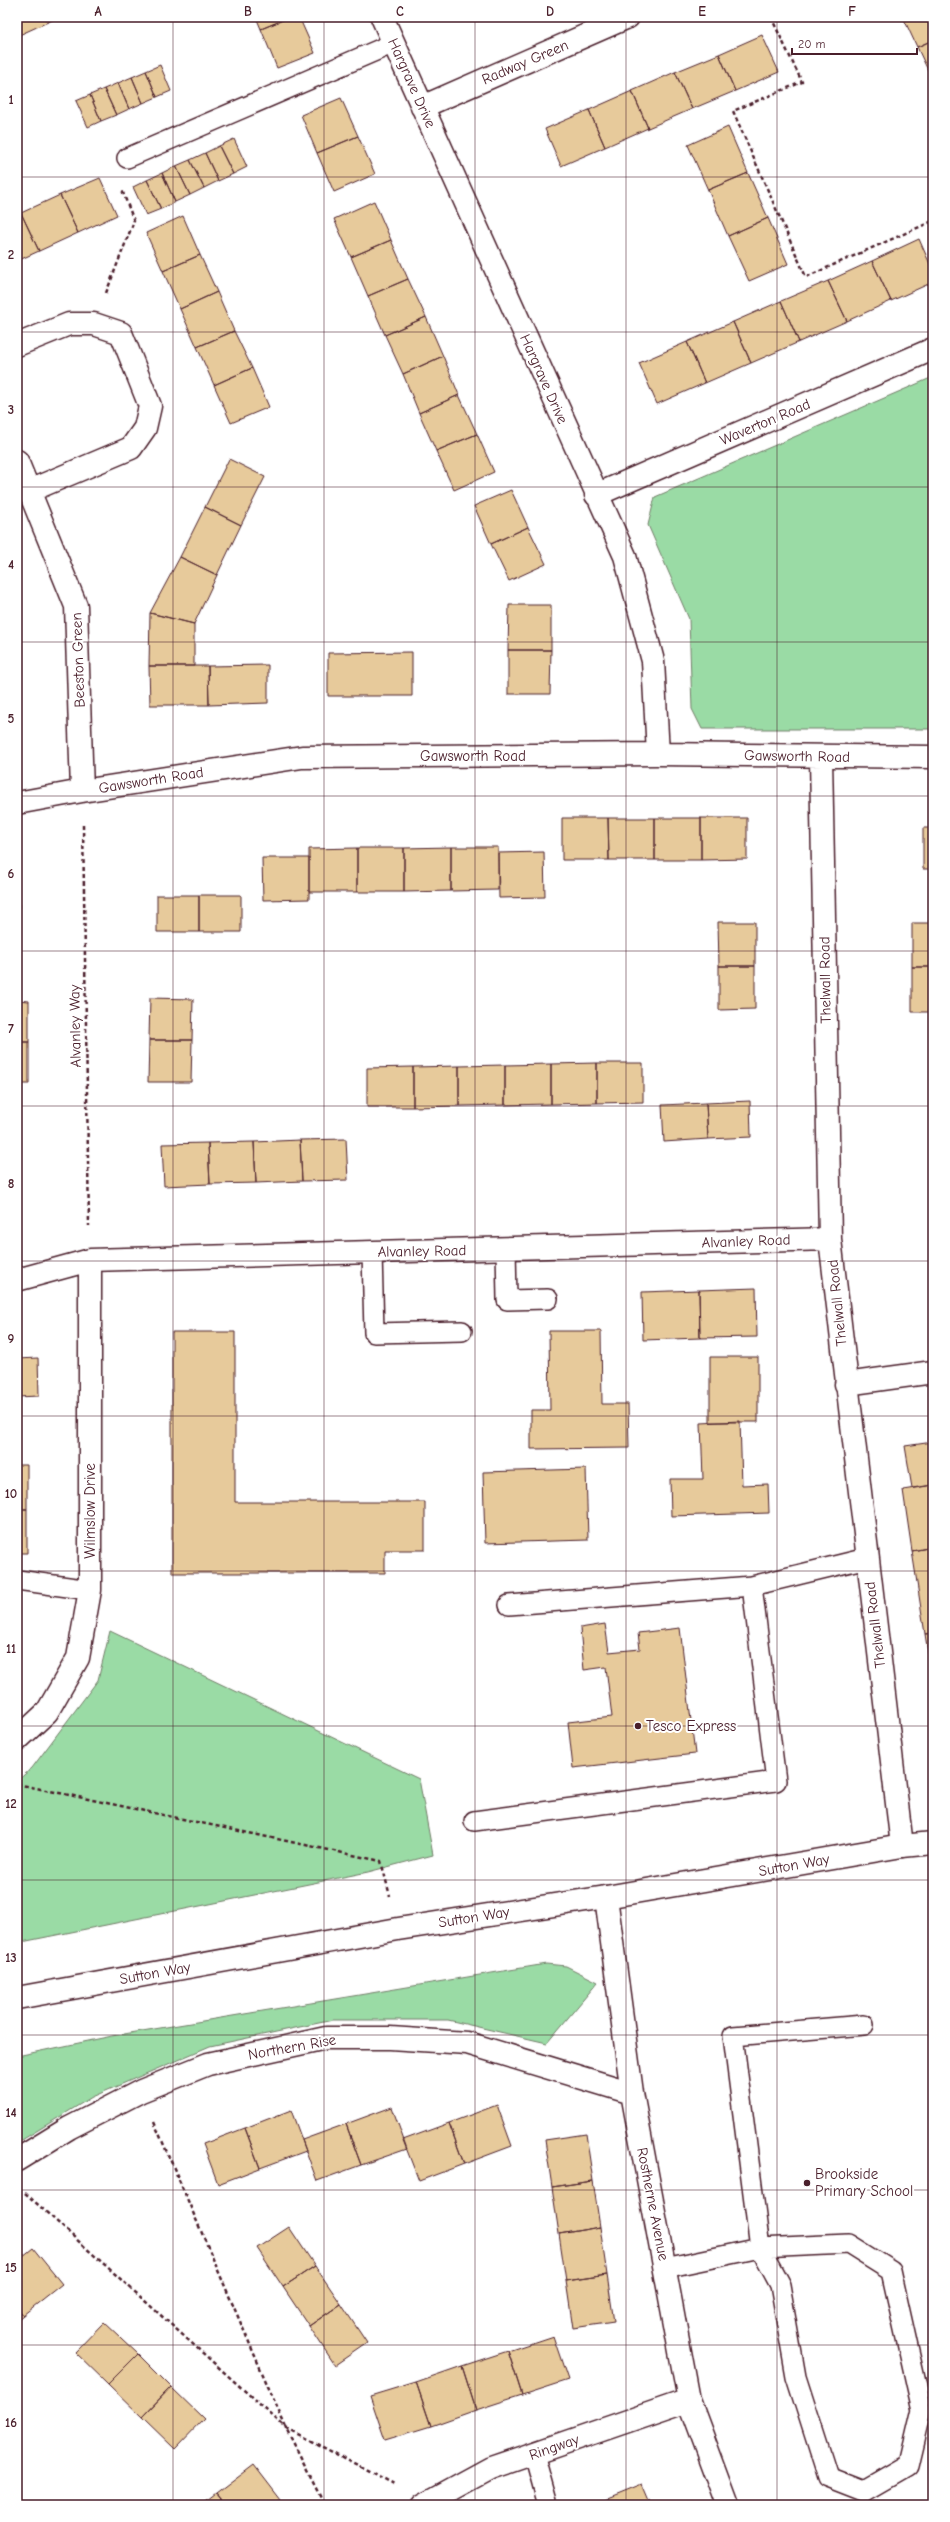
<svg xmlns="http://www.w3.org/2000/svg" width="950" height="2522" font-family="'Comic Neue',sans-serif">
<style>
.grass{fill:#9adba5;stroke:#727d68}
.building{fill:#e7ca9b;stroke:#4a1f2b}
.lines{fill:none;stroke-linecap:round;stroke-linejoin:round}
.service-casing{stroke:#4a1f2b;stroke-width:22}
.minor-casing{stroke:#4a1f2b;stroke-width:25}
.secondary-casing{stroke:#4a1f2b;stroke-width:25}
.path{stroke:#4a1f2b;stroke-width:2.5;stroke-dasharray:4 3;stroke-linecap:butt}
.service{stroke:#fff;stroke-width:19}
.minor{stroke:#fff;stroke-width:22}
.secondary{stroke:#fff;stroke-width:22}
.grid{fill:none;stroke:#4a1f2b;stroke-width:1;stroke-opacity:0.55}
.poi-dot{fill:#4a1f2b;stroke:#fff;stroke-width:1.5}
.labels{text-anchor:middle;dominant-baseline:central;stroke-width:4;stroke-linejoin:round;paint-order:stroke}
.street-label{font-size:15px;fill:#4a1f2b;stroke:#fff}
.poi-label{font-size:15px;fill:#4a1f2b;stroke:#fff;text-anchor:start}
.neatline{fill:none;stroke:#4a1f2b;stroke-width:1.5}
.grid-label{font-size:13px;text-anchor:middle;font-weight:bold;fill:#4a1f2b}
</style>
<rect width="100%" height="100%" fill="#fff"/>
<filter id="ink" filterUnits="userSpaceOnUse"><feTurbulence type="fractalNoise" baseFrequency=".025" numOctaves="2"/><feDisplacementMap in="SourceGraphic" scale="8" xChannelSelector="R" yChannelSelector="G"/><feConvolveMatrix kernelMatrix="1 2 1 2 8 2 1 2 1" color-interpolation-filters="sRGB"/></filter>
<g filter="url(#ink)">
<path class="grass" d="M933,377V729H702L692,709L689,619L648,525L655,497Z
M110,1631L419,1779L433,1855L368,1872L17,1943V1781L32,1768L98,1680Z
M546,1964L566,1966L598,1982L547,2043L448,2020H333L210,2046L92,2097L17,2143V2056L112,2036Z"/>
<path class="building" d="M17,17H45L48,22L17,36Z
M45,17H59L48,22Z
M256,17H290L261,29Z
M290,17H299L315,53L277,68L261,29Z
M903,17H933V40L917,47Z
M762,35L779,72L735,91L719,54Z
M933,40V81L917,47Z
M719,54L735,91L692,109L675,72Z
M160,65L171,91L157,97L146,71Z
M146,71L157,97L143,103L132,77Z
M675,72L692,109L648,128L632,91Z
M132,77L143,103L129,109L118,83Z
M118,83L129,109L116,115L104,89Z
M104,89L116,115L101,121L90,95Z
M632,91L648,128L605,147L589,110Z
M90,95L101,121L88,127L76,101Z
M341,98L358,136L317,153L301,115Z
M589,110L605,147L561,166L545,129Z
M728,127L748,173L708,190L688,145Z
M358,136L375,174L334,192L317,153Z
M234,139L247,167L233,174L219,146Z
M219,146L233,174L218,181L205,153Z
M205,153L218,181L204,188L190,160Z
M190,160L204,188L190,195L176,166Z
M176,166L190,195L175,202L162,173Z
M162,173L175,202L161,209L147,180Z
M748,173L768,218L728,236L708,190Z
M100,178L117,215L78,233L60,195Z
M147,180L161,209L146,215L133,187Z
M60,195L78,233L39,251L21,213Z
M374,201L391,240L351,257L334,219Z
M21,213L39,251L17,261V215Z
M183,216L200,255L163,271L146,233Z
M768,218L788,264L749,281L728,236Z
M919,239L933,271V282L891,301L872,261Z
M391,240L408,279L368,296L351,257Z
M200,255L217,292L180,309L163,271Z
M872,261L891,301L847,321L828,281Z
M408,279L426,317L385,335L368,296Z
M828,281L847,321L799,342L781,301Z
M217,292L234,331L197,347L180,309Z
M781,301L799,342L751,363L733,322Z
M426,317L443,356L403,374L385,335Z
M733,322L751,363L705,383L687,342Z
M234,331L252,368L214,385L197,347Z
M687,342L705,383L657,404L639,363Z
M443,356L459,395L419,413L403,374Z
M252,368L269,407L231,423L214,385Z
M459,395L477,434L436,451L419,413Z
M477,434L494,472L454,490L436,451Z
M229,459L265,477L241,525L205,507Z
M511,490L528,527L491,544L474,506Z
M205,507L241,525L217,575L180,557Z
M528,527L546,564L509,581L491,544Z
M180,557L217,575L194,624L150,613Z
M509,605H551V650H508Z
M150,613L194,624V666H149Z
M508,650H551L550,694H508Z
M412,652V696H328V653Z
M268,665V703L209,705L208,666Z
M149,666H208L209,705H150Z
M562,818H608L609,860H562Z
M608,818H655V860H609Z
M655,818H701V860H655Z
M701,818H747V859L701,860Z
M923,828H933V869H923Z
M451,847V891L404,892V848Z
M451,847H498V890L451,891Z
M357,848H404V892H357Z
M357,848V892H309V849Z
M544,852L545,897L499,898L498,853Z
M262,858H309V899L263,900Z
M17,890H19V932H17Z
M157,895H199V932H157Z
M199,895H241V932H199Z
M718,922H755V966H719Z
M912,923H933V967H912Z
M719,966H755V1009L719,1010Z
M912,967H933V1012H912Z
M150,998L193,999L192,1040H149Z
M17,1000L29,1001V1042H17Z
M149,1040H192L191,1082H148Z
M17,1042H29V1084H17Z
M597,1063V1103L551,1104V1064Z
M597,1063H643V1102L597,1103Z
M551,1064V1104L505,1105V1065Z
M505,1065V1105L459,1106V1066Z
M459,1066V1106L413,1107V1067Z
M413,1067V1107H367V1068Z
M750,1101L751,1137L708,1139L706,1103Z
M706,1103L708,1139L664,1142L662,1105Z
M346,1139L348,1180L302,1181L300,1140Z
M300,1140L302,1181L256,1183L254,1142Z
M254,1142L256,1183L210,1184L208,1143Z
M208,1143L210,1184L164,1186L162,1144Z
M756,1288L757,1337L700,1338L699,1290Z
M699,1290L700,1338L643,1340L642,1292Z
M549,1331H601L602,1404H628L629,1448L531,1449V1410H550Z
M172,1332H235V1502H425V1550H385V1573H172Z
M710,1357H758V1422H710Z
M38,1358L39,1396L17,1397V1359Z
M740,1421L742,1485L768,1484L769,1513L671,1516L670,1479H703L701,1423Z
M933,1442V1485L912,1488L905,1446Z
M17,1465H27V1509H17Z
M586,1469L588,1540L485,1543L483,1472Z
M933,1485V1547L912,1551L903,1490Z
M17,1509H27V1553H17Z
M933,1547V1633L925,1634L912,1551Z
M605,1624L609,1652L640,1649L638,1633L680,1628L695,1754L573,1768L568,1722L612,1717L606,1667L584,1670L580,1628Z
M933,1633V1677L932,1678L925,1634Z
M497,2105L512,2146L464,2164L449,2123Z
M392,2107L407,2149L361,2165L346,2124Z
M291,2110L306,2151L260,2168L245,2128Z
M449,2123L464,2164L419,2181L403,2140Z
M346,2124L361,2165L317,2181L302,2140Z
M245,2128L260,2168L218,2184L203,2144Z
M586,2134L593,2181L552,2187L545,2140Z
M593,2181L600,2227L559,2234L552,2187Z
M289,2227L315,2266L283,2287L257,2248Z
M600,2227L607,2275L566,2281L559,2234Z
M33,2248L62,2284L23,2315L17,2307V2261Z
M315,2266L341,2304L309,2326L283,2287Z
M607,2275L614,2322L573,2328L566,2281Z
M341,2304L367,2343L335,2365L309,2326Z
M17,2307L23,2315L17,2320Z
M104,2322L138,2354L108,2384L75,2352Z
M553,2336L568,2380L522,2395L508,2351Z
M508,2351L522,2395L476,2410L462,2366Z
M138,2354L171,2387L142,2417L108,2384Z
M462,2366L476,2410L431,2426L416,2382Z
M416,2382L431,2426L385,2440L370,2396Z
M171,2387L204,2419L175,2449L142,2417Z
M254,2465L281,2500L274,2505H225L216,2494Z
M642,2484L651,2505H608L605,2499Z
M216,2494L225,2505H202Z"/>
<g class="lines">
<g class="service-casing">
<path id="service" d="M127,158L394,43
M506,1248L507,1300L548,1299
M372,1252L374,1333L462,1331
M17,1580L90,1590
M509,1605L752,1586
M474,1821L776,1781L752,1586L867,1558
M665,2268L760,2248L848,2244L891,2271L922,2410L909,2465L864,2491L828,2477L796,2377L780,2285L760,2248L733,2036L864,2025
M534,2454L548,2505"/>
</g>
<g class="minor-casing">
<path id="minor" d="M382,17L625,556L653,661L658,754
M422,107L628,17
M17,345L69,324H94L121,333L150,406L145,428L131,448L29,491
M17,461L76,606L82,791
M596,495L933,349
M821,757L830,1239L902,1846
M17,803L82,791L302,757L658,754L933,757
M17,1280L90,1260L830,1239
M846,1384L933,1372
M17,1740L47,1712L78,1658L90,1590V1260
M606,1897L632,2093L689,2400L728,2505
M17,2160L69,2128L141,2091L208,2064L326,2038H390L467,2043L632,2093
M423,2505L491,2468L689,2400"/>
</g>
<g class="secondary-casing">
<path id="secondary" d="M17,1998L398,1929L606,1897L902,1846L933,1843"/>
</g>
<path class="path" d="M771,17L802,82L733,111L806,277L933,221
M106,293L134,221L122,190
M83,825L89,1226
M17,1784L381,1861L390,1896
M154,2122L286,2428L325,2505
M25,2193L286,2428L396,2485"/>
<use href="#service" class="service"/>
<use href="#minor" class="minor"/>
<use href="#secondary" class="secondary"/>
</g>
</g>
<path class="grid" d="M173,17V2505M324,17V2505M475,17V2505M626,17V2505M777,17V2505M17,177H933M17,332H933M17,487H933M17,642H933M17,796H933M17,951H933M17,1106H933M17,1261H933M17,1416H933M17,1571H933M17,1726H933M17,1880H933M17,2035H933M17,2190H933M17,2345H933"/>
<g class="poi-dot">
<circle cx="638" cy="1726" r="4"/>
<circle cx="807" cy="2183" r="4"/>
</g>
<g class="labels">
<g class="street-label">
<text transform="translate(525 62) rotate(-23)">Radway Green</text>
<text transform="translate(412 83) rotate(66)">Hargrave Drive</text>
<text transform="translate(544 379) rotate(66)">Hargrave Drive</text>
<text transform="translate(765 422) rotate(-23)">Waverton Road</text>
<text transform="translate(78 660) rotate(-92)">Beeston Green</text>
<text x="473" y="756">Gawsworth Road</text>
<text transform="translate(797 756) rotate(1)">Gawsworth Road</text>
<text transform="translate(151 780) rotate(-9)">Gawsworth Road</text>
<text transform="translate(825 980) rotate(-91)">Thelwall Road</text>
<text transform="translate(75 1026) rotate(-91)">Alvanley Way</text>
<text transform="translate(746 1241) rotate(-2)">Alvanley Road</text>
<text transform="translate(422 1251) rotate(-1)">Alvanley Road</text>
<text transform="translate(837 1303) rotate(-96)">Thelwall Road</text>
<text transform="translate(90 1511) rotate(-90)">Wilmslow Drive</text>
<text transform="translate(875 1625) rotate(-97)">Thelwall Road</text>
<text transform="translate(794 1865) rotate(-10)">Sutton Way</text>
<text transform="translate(474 1917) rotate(-9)">Sutton Way</text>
<text transform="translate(155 1973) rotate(-10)">Sutton Way</text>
<text transform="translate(292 2047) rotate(-10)">Northern Rise</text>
<text transform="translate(653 2204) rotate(79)">Rostherne Avenue</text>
<text transform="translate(554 2447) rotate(-19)">Ringway</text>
</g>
<g class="poi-label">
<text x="646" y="1726">Tesco Express</text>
<text x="815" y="2174">Brookside<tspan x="815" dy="17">Primary School</tspan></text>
</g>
</g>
<rect width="950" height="2522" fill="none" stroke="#fff" stroke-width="44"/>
<path d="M792 48v6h125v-6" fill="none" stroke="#4a1f2b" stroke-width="2"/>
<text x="798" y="48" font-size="12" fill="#4a1f2b" stroke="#ffffff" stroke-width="3" paint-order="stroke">20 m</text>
<rect x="22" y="22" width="906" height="2478" class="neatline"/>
<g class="grid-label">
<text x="98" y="16">A</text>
<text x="248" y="16">B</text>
<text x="400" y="16">C</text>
<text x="550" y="16">D</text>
<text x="702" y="16">E</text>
<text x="852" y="16">F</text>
<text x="11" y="104">1</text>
<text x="11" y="259">2</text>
<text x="11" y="414">3</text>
<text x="11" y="569">4</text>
<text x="11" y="723">5</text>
<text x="11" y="878">6</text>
<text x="11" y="1033">7</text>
<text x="11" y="1188">8</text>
<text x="11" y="1343">9</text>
<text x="11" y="1498">10</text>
<text x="11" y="1653">11</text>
<text x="11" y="1808">12</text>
<text x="11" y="1962">13</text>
<text x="11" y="2117">14</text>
<text x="11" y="2272">15</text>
<text x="11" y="2427">16</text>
</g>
</svg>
